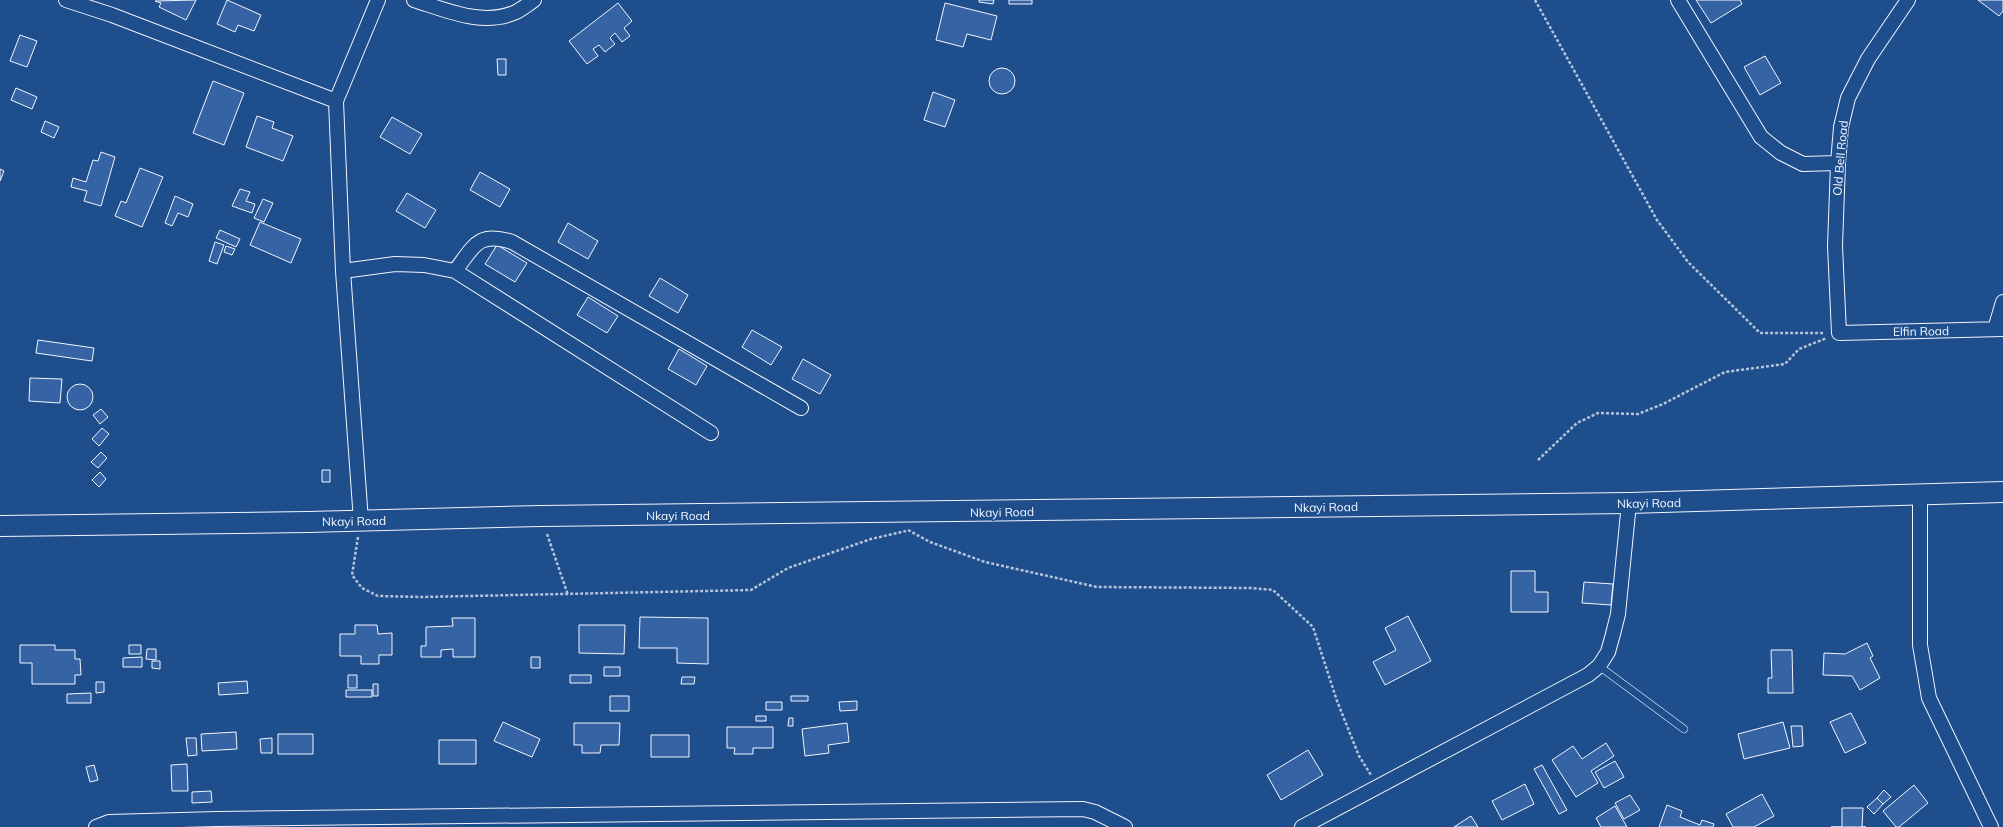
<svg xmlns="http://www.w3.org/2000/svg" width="2003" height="827" font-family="Mulish,sans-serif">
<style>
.building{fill:#3563a3;stroke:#f2f6ff}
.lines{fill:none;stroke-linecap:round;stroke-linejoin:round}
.lane-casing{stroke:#f2f6ff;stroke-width:8}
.street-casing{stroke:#f2f6ff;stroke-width:16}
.secondary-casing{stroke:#f2f6ff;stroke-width:22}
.path{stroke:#b3c4dc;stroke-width:2.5;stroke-dasharray:3 2;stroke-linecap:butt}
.lane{stroke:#1f4e8c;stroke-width:7}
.street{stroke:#1f4e8c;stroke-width:14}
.secondary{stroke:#1f4e8c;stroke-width:20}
.labels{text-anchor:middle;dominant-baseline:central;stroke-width:3;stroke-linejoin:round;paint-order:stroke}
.street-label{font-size:12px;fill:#f2f6ff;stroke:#1f4e8c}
</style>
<rect width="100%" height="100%" fill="#1f4e8c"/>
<path class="building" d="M196,0L186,20L159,7L161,3L155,1Z
M227,0L261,15L254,31L238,25L235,32L217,24Z
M979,0H994L993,4L979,2Z
M1009,0H1032V4H1009Z
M1696,0H1740L1742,4L1711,23Z
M1978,0H2003V11L1999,16Z
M618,3L632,21L624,28L630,36L622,42L615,33L610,38L615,44L605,52L599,45L593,49L598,56L587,64L569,41Z
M945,3L997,16L991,40L967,34L963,47L936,40Z
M20,35L37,41L27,67L10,61Z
M1765,56L1781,83L1760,95L1744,67Z
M497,59H506V75H498Z
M989 81a13 13 0 1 1 26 0a13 13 0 1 1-26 0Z
M213,81L244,93L224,145L193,133Z
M16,88L37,97L32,109L11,100Z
M933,92L955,100L945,127L924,120Z
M257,116L274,122L272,128L293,136L283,161L246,147Z
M392,117L422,134L410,154L380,137Z
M45,121L59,127L54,138L41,132Z
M101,152L115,157L101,206L84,201L87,191L71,187L73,178L86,182L93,160L98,161Z
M140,168L163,177L142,227L115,216L121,201L126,203Z
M0,169L4,171L0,181Z
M480,172L510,189L500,207L470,190Z
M240,189L250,192L246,201L255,204L252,213L232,206Z
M407,193L436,210L425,228L396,211Z
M175,196L193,204L188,217L178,213L172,226L165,223Z
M263,199L273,203L264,222L254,218Z
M260,222L301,239L291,263L250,245Z
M568,223L598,241L588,259L558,242Z
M220,230L240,239L236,247L216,238Z
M215,242L224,245L217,264L209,261Z
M497,245L527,263L515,282L485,264Z
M226,246L235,249L232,255L224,252Z
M660,278L688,295L678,313L649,296Z
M588,297L618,316L607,333L577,315Z
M752,330L782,347L771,365L742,347Z
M38,340L94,348L92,361L36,353Z
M679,349L707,366L696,385L668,369Z
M803,359L831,375L820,394L792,379Z
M30,378L62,379L60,403L29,401Z
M67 397a13 13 0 1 1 26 0a13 13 0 1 1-26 0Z
M101,409L108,417L100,424L93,415Z
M102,428L109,434L99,446L92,439Z
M101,452L107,458L98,468L91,462Z
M322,470H330V482H322Z
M100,472L106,479L99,487L92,480Z
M1511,571H1535V592H1548V612H1511Z
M1584,582L1613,584L1611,605L1582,603Z
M1408,616L1431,661L1385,685L1373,662L1396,650L1385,628Z
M640,617L708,618V664L677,663V648H639Z
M452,618H475V657H453V649L441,650V657H421V646H426V627L453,626Z
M355,625H377L378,634L392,633V655H379V664H361V656H340V634H355Z
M579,625H625L624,654L579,653Z
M1867,643L1873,656L1870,658L1880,678L1860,690L1852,676L1823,675L1824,653L1845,654Z
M20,645H55V650H75V659H80L81,675H75V684H32V663H20Z
M129,645H141V654H129Z
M147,649H156V660L146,659Z
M1771,650H1792L1793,693H1768V678H1772Z
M142,657V667H123V658Z
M531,657H540V668H531Z
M152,661H160V669L152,668Z
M604,667H620V676H604Z
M348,675H357V688H348Z
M570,675H591V683H570Z
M682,677H695L694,684H681Z
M247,681L248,693L219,695L218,683Z
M96,682H104V692L96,693Z
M373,684H378V696H373Z
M346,690H372V697H346Z
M91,693V703H67V694Z
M610,696H629V711H610Z
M791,696H808V701H791Z
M857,701V710L840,711L839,702Z
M766,702H782V710H766Z
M1851,713L1866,743L1845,753L1830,722Z
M756,716H766V721H756Z
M789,718H793V726H788Z
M503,722L540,739L532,757L494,741Z
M1783,722L1790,748L1744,759L1738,734Z
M574,723H620L619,745H601L600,753H582V745H574Z
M847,723L849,742L828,745L829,753L805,756L802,729Z
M1791,726H1802L1803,746L1793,747Z
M727,727H773V748H753V754H734L735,748H727Z
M236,732L237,749L202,751L201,734Z
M278,734H313V754H278Z
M651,735H689V757H651Z
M186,738H196L197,755L188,756Z
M272,738V753H261L260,739Z
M439,740H476V764H439Z
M1606,743L1614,756L1591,771L1598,783L1576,797L1552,760L1573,746L1582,759Z
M1308,750L1323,775L1281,800L1267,775Z
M1615,761L1624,777L1604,788L1595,772Z
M187,764L188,791H172L171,765Z
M94,765L98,780L90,782L86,767Z
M1542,765L1567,810L1559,814L1534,769Z
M1525,784L1534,804L1502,820L1492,801Z
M1914,785L1928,803L1899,827H1896L1883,811Z
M1884,790L1891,797L1883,804L1877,798Z
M211,791L212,802L192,803V792Z
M1762,794L1774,816L1754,827H1733L1726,814Z
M1630,795L1640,810L1624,819L1615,803Z
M1877,798L1883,804L1874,814L1867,807Z
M1667,805L1682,811L1680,817L1700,825L1702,820L1714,824L1713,827H1659Z
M1615,806L1627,827H1601L1596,818Z
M1842,808H1863L1862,827H1866H1831H1842Z
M1471,816L1478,827H1454Z"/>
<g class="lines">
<g class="lane-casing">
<path id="lane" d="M1599,666L1684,729"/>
</g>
<g class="street-casing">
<path id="street" d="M66,0L112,15L336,101
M414,0C446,10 483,27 516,12C522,9 528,4 534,0
M1678,0L1761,137L1781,153L1803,164L1838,163
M1908,0L1868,59L1848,98L1841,127L1838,163L1835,246L1839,333L2003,329
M343,271L395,264L424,265L455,271L711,433
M455,271C474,246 478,231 512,242L801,408
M1995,329L2003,302
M1920,495V645L1929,698L1991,827
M361,521L343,271L336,101L378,0
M96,827L109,822L217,819L1083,809L1095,812L1125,827
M1302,827L1588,675L1599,666L1608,652L1613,634L1618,614L1629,503"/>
</g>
<g class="secondary-casing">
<path id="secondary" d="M0,526L308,522L541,516L1629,503L2003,492"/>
</g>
<path class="path" d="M1535,0L1657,220L1688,262L1760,333H1824
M1538,460L1577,423L1598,413L1638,414L1663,404L1725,372L1785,364L1799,349L1827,338
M908,530L930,542L985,562L1097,587L1252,588L1273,590L1313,627L1337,701L1359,756L1371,775
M547,534L568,595
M358,537L352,575L362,588L378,596L422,597L751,590L788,568L871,539L906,531"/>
<use href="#lane" class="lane"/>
<use href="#street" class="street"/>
<use href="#secondary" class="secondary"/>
</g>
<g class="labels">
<g class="street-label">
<text transform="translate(1840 158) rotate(-85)">Old Bell Road</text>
<text transform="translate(1921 331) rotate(-1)">Elfin Road</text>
<text transform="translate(1649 503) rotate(-1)">Nkayi Road</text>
<text transform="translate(1326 507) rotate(-1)">Nkayi Road</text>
<text transform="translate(1002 512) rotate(-1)">Nkayi Road</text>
<text x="678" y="515">Nkayi Road</text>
<text transform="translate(354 521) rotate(-1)">Nkayi Road</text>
</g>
</g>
</svg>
